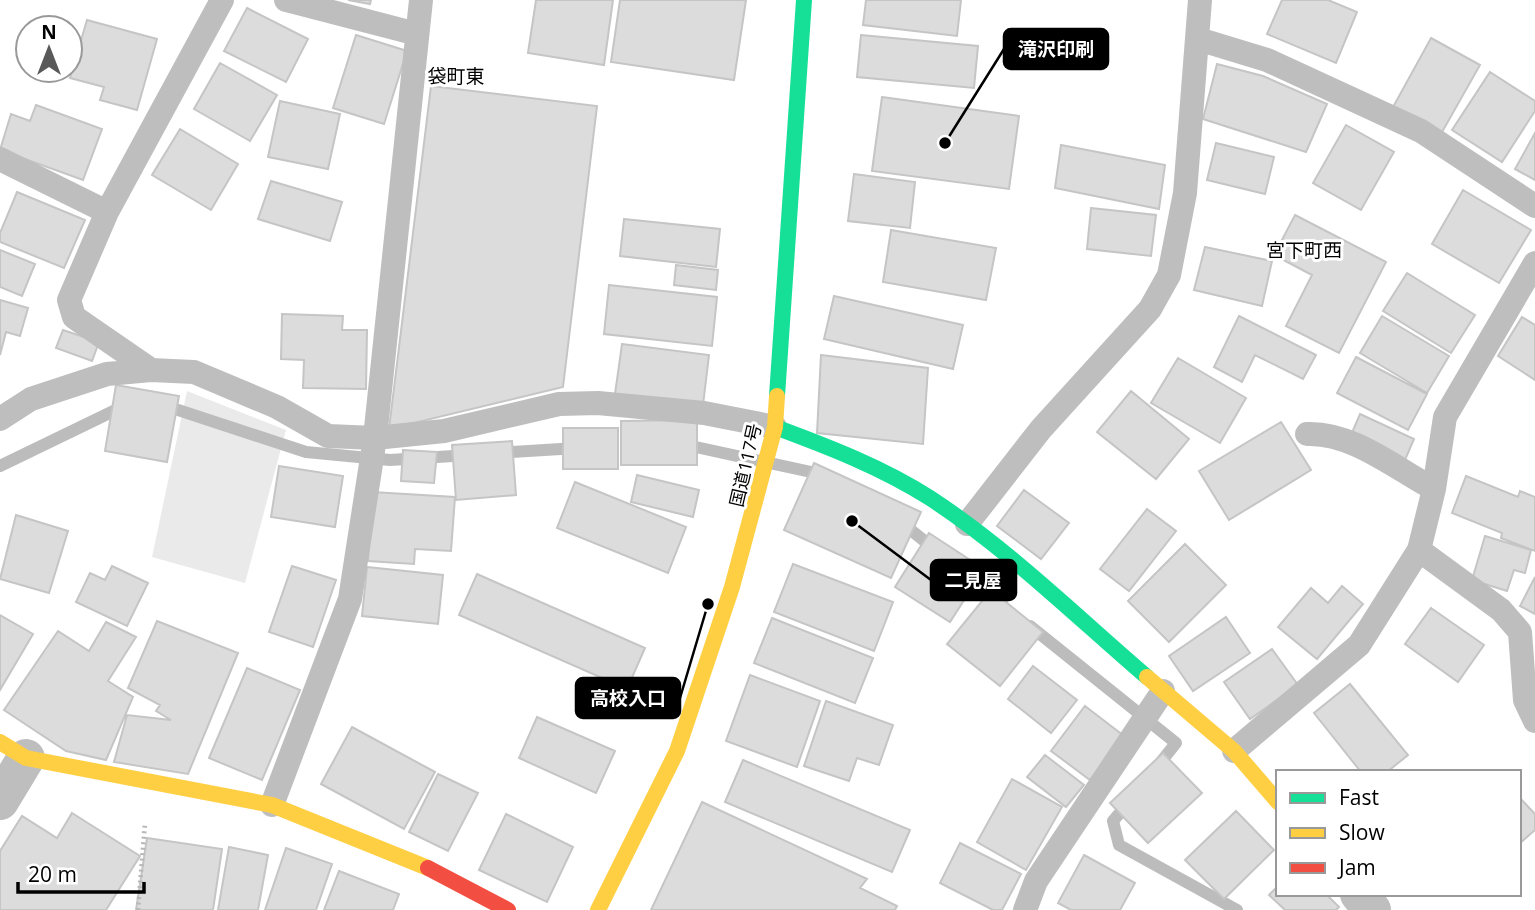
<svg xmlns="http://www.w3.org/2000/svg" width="1535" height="910" font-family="'Open Sans','Noto Sans JP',sans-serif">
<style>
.green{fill:#eaeaea}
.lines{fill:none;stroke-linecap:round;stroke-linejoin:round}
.stream{stroke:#bcbcbc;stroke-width:12}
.building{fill:#dcdcdc;stroke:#c5c5c5;stroke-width:2}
.path{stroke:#b8b8b8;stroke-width:4.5;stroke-dasharray:2 3.5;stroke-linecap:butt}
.lane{stroke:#bebebe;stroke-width:24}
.street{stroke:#bebebe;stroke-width:38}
.fast{stroke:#16e098;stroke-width:16}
.slow{stroke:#ffcf43;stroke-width:16}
.jam{stroke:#f24e42;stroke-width:16}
.labels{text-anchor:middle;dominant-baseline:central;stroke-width:6;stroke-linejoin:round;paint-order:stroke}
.street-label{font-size:18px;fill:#000;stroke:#fff}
.neighbourhood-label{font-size:19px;fill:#000;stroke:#fff}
.leader{fill:none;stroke:#000;stroke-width:2.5}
.callout-dot{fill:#000;stroke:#fff;stroke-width:2.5}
.callout{fill:#000;stroke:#000;stroke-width:2.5}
.callout-label{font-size:19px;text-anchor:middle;font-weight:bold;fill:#fff}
</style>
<rect width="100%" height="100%" fill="#fff"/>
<path class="green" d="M187,391L286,430L245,583L152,557Z"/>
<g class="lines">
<path class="stream" d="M163,405L306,452L390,460L469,455
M682,444L825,475
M497,453L577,448
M0,466L126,405
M902,523L937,551
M964,573L1002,603
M1030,626L1176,743L1156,768
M1130,801L1113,821L1119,845L1237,910"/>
</g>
<path class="building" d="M348,0H371L370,4Z
M536,0H613L604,65L528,53Z
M620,0H746L734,80L611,62Z
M866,0H961L957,36L863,25Z
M1282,0H1328L1357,12L1336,63L1267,34Z
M247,8L308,39L286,82L224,51Z
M87,20L157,39L137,110L100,100L104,87L70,78Z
M356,35L407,51L384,124L333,108Z
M861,35L978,46L974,88L857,77Z
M1431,38L1480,65L1441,134L1393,107Z
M220,63L277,95L250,141L194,109Z
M1217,64L1263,76L1327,104L1306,152L1203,119Z
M1490,72L1535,101V111L1502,162L1452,130Z
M431,86L597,106L563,387L389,429Z
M882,97L1019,116L1009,189L872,171Z
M280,101L340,114L328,169L268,157Z
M36,105L102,129L83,180L0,150L11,114L30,121Z
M1346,125L1394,152L1361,210L1313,183Z
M180,129L238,164L211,210L152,175Z
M1535,133V180L1515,169Z
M1216,143L1274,157L1265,194L1207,180Z
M1061,145L1165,165L1159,209L1055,188Z
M854,174L915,182L910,228L848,221Z
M271,181L342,202L330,241L258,219Z
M1463,190L1531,230L1499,283L1432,244Z
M17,192L85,220L64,268L0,242V233Z
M1091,208L1156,215L1151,256L1087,249Z
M1295,215L1386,262L1339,353L1286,326L1312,275L1274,255Z
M624,219L720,229L716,267L620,256Z
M891,230L996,248L986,300L883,282Z
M1205,247L1272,261L1262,306L1194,290Z
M0,250L35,264L22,296L0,287Z
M676,265L718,270L716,290L674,285Z
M1407,273L1475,315L1451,353L1383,311Z
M609,285L717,297L712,346L604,334Z
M834,296L963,325L953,369L824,339Z
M0,300L28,308L20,336L6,332L0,355Z
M282,314L343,316L342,330H367L366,389L303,388L304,360L281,359Z
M1239,316L1316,355L1303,379L1255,355L1242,382L1214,367Z
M1382,316L1449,356L1427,393L1360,353Z
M1522,317L1535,325V380L1498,356Z
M63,330L99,342L92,361L56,348Z
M622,344L709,355L703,405L615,394Z
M821,355L928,368L923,444L817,433Z
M1356,357L1427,394L1408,430L1337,393Z
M1178,358L1246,398L1220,443L1151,403Z
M116,385L179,396L167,462L105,451Z
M1131,391L1189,439L1156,479L1097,432Z
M1360,414L1414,439L1405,460L1351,435Z
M697,420V465H621V421Z
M1281,422L1311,470L1229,520L1199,471Z
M563,428H618V469H563Z
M512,441L516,495L456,500L452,445Z
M403,450L437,452L434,483L401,481Z
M814,463L921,512L891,578L784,530Z
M279,466L343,476L335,527L271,517Z
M637,475L699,490L693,517L631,502Z
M1466,476L1518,497L1520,491L1535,497V551L1501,538L1502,533L1452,513Z
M575,482L686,527L668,573L557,528Z
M1024,490L1069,523L1041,559L997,526Z
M372,492L455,497L451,551L415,549L414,564L368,561Z
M1147,509L1176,531L1129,591L1100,569Z
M16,515L68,531L49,593L0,579Z
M929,533L984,569L950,622L895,587Z
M1485,536L1531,550L1525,573L1514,570L1507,591L1472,580Z
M1185,544L1226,585L1169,642L1128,601Z
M793,564L893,602L874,651L774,612Z
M112,566L148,583L127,626L76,602L90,573L105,580Z
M292,566L336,580L313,647L269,632Z
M367,567L443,575L438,624L362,616Z
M477,574L645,648L627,689L459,615Z
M1535,577V614L1520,606Z
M1342,586L1363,604L1317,659L1278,627L1311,588L1328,603Z
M991,590L1043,632L1000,686L947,644Z
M1431,608L1484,645L1458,682L1405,644Z
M0,615L33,634L0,690Z
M1226,617L1250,653L1193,691L1169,656Z
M772,618L873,658L855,703L754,663Z
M157,621L238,653L188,774L114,762L127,715L171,720L156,711L160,705L128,688Z
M106,622L136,637L108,681L133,697L106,760L66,751L4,710L58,631L89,651Z
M1272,649L1298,685L1250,719L1224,682Z
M1033,666L1077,700L1051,733L1008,699Z
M247,668L300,690L262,780L209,758Z
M750,675L820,701L797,767L726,741Z
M1350,684L1408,755L1387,772H1361L1314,713Z
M826,701L893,725L879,765L857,758L849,781L804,766Z
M1085,706L1124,736L1090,780L1051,751Z
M537,717L615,751L596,793L519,758Z
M352,727L435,772L404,829L321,784Z
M1163,753L1202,793L1148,843L1110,803Z
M1045,755L1084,785L1066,807L1027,777Z
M743,760L910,830L892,872L725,802Z
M438,774L478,793L448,851L409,832Z
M1012,779L1062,807L1026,870L977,842Z
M1519,797L1535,814V830L1519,844Z
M702,802L867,879L860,888L897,906L895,910H651Z
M1236,811L1274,850L1224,899L1185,860Z
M72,813L140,856L106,910H0V851L22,816L57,838Z
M506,814L573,847L547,902L479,870Z
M147,838L222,849L213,910H136Z
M960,843L1021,874L1002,910H993L940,883Z
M229,847L268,855L258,910H218Z
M286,848L332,864L316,910H265Z
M1084,855L1135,883L1120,910H1071L1058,903Z
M339,871L399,894L393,910H324Z
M1278,886V894H1326L1339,907L1336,910H1285L1269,895Z"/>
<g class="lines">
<path class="path" d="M138,910L145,823"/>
<path class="lane" d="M286,0L417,34
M1198,39L1267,60L1421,131L1535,206
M0,159L107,212
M151,370L74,317L69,300L107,212L222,0
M0,419L31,399L107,374L151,370L194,372L277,407L328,436L375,438L444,431L559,404L598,403L704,413L775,427
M1307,434C1352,432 1395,468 1434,489
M967,524L1041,429L1150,309L1169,275L1185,193L1200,0
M1419,550L1501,610L1520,632L1525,700L1535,721
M1234,751L1359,645L1419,550L1434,489L1445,417L1535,263
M272,805L350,599L375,438L421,0
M1025,910L1036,881L1163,691"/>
<path class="street" d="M0,801L26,758
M1359,894L1372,910"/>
<path class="fast" d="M777,396L804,0
M775,427C829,447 881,467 930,498C1008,549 1077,617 1147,677"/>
<path class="slow" d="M1147,677L1234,751L1278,802
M0,742L26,758L272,805L428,868
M598,910L677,751L732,587L775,427L777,396"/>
<path class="jam" d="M428,868L508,910"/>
</g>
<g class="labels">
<g class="street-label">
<text transform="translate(745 465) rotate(-77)">国道117号</text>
</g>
<g class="neighbourhood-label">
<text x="456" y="76">袋町東</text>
<text x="1304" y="250">宮下町西</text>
</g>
</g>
<path class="leader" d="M945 143L1004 49M852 521L931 580M708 604L680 698"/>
<g class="callout-dot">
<circle cx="945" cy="143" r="7"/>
<circle cx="852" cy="521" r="7"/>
<circle cx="708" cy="604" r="7"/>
</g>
<g class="callout">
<rect x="1004" y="29" width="104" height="40" rx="7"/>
<rect x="931" y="560" width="85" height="40" rx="7"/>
<rect x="576" y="678" width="104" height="40" rx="7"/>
</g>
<g class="callout-label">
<text x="1056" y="56">滝沢印刷</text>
<text x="973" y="587">二見屋</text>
<text x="628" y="705">高校入口</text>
</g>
<rect x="1276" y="770" width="245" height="126" fill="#ffffff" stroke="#999999" stroke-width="2"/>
<rect x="1290" y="793" width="35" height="10" fill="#16e098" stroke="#999999" stroke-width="2"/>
<text x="1339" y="805" font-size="21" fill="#000000">Fast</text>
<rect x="1290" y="828" width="35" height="10" fill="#ffcf43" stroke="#999999" stroke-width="2"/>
<text x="1339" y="840" font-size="21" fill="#000000">Slow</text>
<rect x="1290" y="863" width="35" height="10" fill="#f24e42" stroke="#999999" stroke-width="2"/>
<text x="1339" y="875" font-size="21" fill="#000000">Jam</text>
<g transform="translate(49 49)"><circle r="33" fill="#ffffff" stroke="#999999" stroke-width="2"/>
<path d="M0-5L12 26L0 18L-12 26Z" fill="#595959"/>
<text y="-10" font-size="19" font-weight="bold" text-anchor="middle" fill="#000000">N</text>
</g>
<path d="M18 882v10h126v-10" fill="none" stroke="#000000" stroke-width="3.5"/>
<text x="28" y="882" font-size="21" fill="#000000" stroke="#ffffff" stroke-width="5" paint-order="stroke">20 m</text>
</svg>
